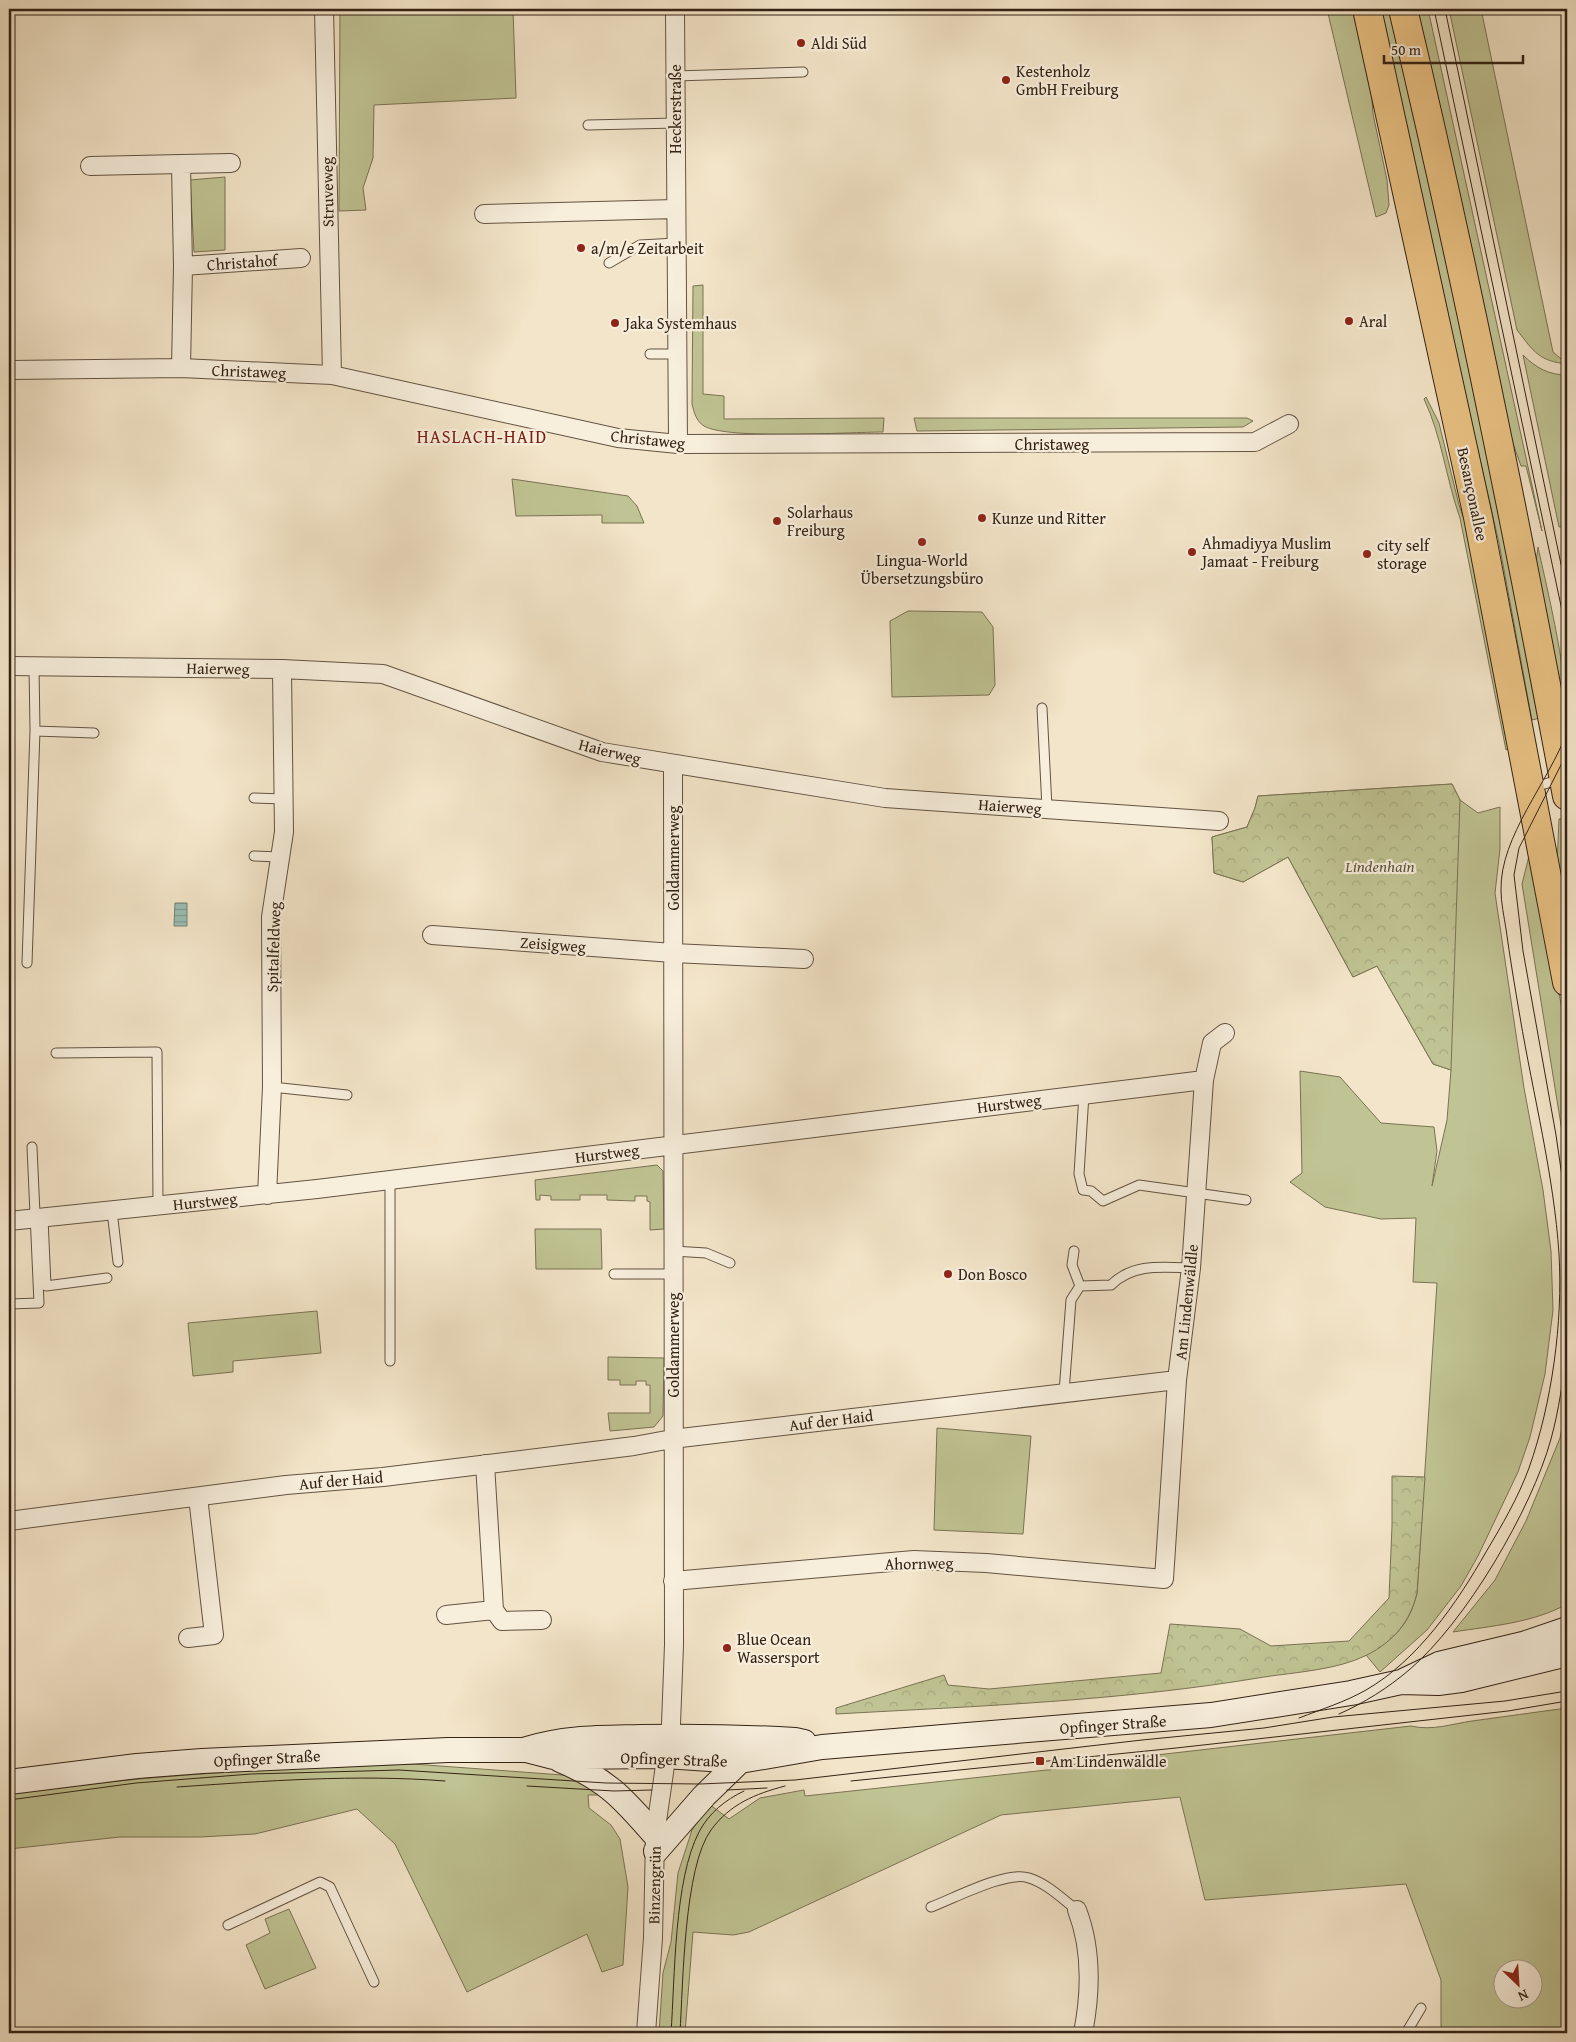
<svg xmlns="http://www.w3.org/2000/svg" width="1576" height="2042" font-family="'Gentium Book Plus',serif">
<style>
.green{fill:#c0c393;stroke:#7a7254;fill-rule:evenodd}
.forest{fill:url(#forest-crowns);stroke:#7a7254}
.water{fill:url(#water-rules);stroke:#718075}
.lines{fill:none;stroke-linecap:round;stroke-linejoin:round}
.lane-casing{stroke:#635342;stroke-width:11}
.street-casing{stroke:#635342;stroke-width:20}
.secondary-casing{stroke:#332215;stroke-width:26}
.primary-casing{stroke:#332215;stroke-width:30}
.lane{stroke:#f7eedc;stroke-width:9}
.street{stroke:#f7eedc;stroke-width:18}
.secondary{stroke:#f7eedc;stroke-width:24}
.primary{stroke:#eac284;stroke-width:28}
.tram{stroke:#332215;stroke-width:1}
.poi-dot{fill:#8f2418;stroke:#f7eedc;stroke-width:2}
.labels{text-anchor:middle;dominant-baseline:central;stroke-width:4.5;stroke-linejoin:round;paint-order:stroke}
.poi-label{font-size:16px;fill:#332215;stroke:#f7eedc;text-anchor:start}
.street-label{font-size:16px;fill:#332215;stroke:#f7eedc}
.park-label{font-size:16px;font-style:italic;fill:#5d523b;stroke:#f7eedc}
.neighbourhood-label{font-size:18px;letter-spacing:1px;fill:#7a1f14;stroke:#f7eedc}
</style>
<defs>
<pattern id="forest-crowns" width="20" height="18" patternUnits="userSpaceOnUse" patternTransform="scale(1.25)"><rect width="20" height="18" fill="#c0c393"/><path d="M2 6a3 3 0 1 1 6 0M12 15a3 3 0 1 1 6 0" fill="none" stroke="#a5a77e"/></pattern>
<pattern id="water-rules" width="6" height="5" patternUnits="userSpaceOnUse" patternTransform="scale(1.25)"><rect width="6" height="5" fill="#9bbfb5"/><path d="M0 2.5h6" fill="none" stroke="#7f9b92"/></pattern>
</defs>
<rect width="100%" height="100%" fill="#f3e5c9"/>
<filter id="stains"><feTurbulence type="fractalNoise" baseFrequency=".004" numOctaves="4"/><feColorMatrix values="0 0 0 0 .2 0 0 0 0 .09 0 0 0 0 .02 0 0 0 .5 -.17"/></filter>
<radialGradient id="worn" r=".72"><stop offset=".6" stop-color="#630" stop-opacity="0"/><stop offset="1" stop-color="#630" stop-opacity=".3"/></radialGradient>
<path class="green" d="M340,9H513L516,98L374,105L373,158L363,188L366,210L339,211Z
M1327,9H1356L1370,69L1373,114L1387,180L1389,205L1386,213L1376,217Z
M1377,9H1393L1544,717L1532,720L1499,543Z
M1416,9H1428L1542,531L1526,466H1521L1499,404Z
M1449,9H1481L1553,352L1567,364C1539,361 1534,352 1517,330Z
M225,177V250L194,252L190,180Z
M703,285V394L724,396V419L884,418L883,432C850,432 727,440 704,426C696,421 694,412 692,404L693,286Z
M1523,355C1536,368 1549,375 1567,375V526L1559,527Z
M1426,397L1439,423L1459,505L1475,550L1513,745L1506,750L1460,518C1446,479 1442,437 1424,399Z
M914,418H1247L1253,421L1243,427L917,431Z
M512,479L628,496L637,506L644,523H602V515L516,516Z
M1538,547C1543,571 1573,693 1562,708L1535,570Z
M908,611L982,612L993,627L995,685L989,695L892,697L890,621Z
M1452,784L1460,800L1478,813L1500,807V849L1495,893L1524,1088L1543,1190L1551,1251L1553,1310L1545,1374L1530,1437L1518,1472L1478,1556L1461,1586L1427,1630L1380,1672L1366,1655C1394,1639 1409,1626 1417,1593L1437,1283L1413,1282L1416,1218L1381,1219L1325,1207L1290,1182L1302,1173L1300,1071L1340,1077L1381,1123L1434,1127L1437,1151L1432,1186L1447,1120L1451,1070L1433,1064L1377,966L1353,977L1288,857L1243,882L1214,873L1212,837L1247,827L1255,808L1258,796Z
M1559,819H1563L1567,842V922L1557,866Z
M1532,844L1567,1037V1162L1522,884Z
M657,1165L663,1171L664,1229L650,1230V1202L647,1201V1196H635V1201L607,1200V1195H580V1200H551V1196L540,1195V1200H536L535,1180Z
M535,1229H601L602,1269H536Z
M317,1311L321,1353L233,1361V1372L193,1376L188,1323Z
M608,1357L664,1358L663,1416L654,1427L610,1431L608,1413H650V1385H646V1381H636V1385H620V1380H608Z
M1567,1402V1604C1533,1623 1491,1626 1453,1632L1495,1580L1526,1521L1560,1438Z
M937,1428L1031,1436L1023,1534L934,1530Z
M1567,1708V2033H1441V1980L1406,1884L1205,1900L1180,1797L1001,1815L749,1932L733,1935L693,1932L685,2033H659L663,1973L671,1942L678,1873L692,1830L709,1804L729,1819L760,1798L804,1790L805,1796L1047,1770H1051V1767L1411,1726C1433,1731 1451,1724 1472,1721C1504,1717 1535,1712 1567,1708ZM1504,1970H1534V2000H1504Z
M413,1764L576,1776L599,1795H588L589,1808L611,1825L620,1839L628,1887L623,1965L602,1972L587,1934L467,1992L395,1844L357,1809L255,1834L200,1837H120L9,1849V1794C143,1775 278,1768 413,1764Z
M289,1909L316,1968L265,1989L246,1945L270,1933L265,1919Z"/>
<path class="forest" d="M1452,784L1460,800L1451,1070L1433,1064L1377,966L1353,977L1288,857L1243,882L1214,873L1212,837L1247,827L1255,808L1258,796Z
M1392,1476L1425,1477L1417,1593C1410,1622 1394,1641 1367,1655C1337,1670 1297,1672 1264,1677C1123,1701 979,1706 836,1714V1708L944,1675L948,1685L989,1689L1161,1673L1170,1624L1240,1629L1271,1646L1349,1641L1389,1598L1392,1526Z"/>
<path class="water" d="M175,903H187V926H174Z"/>
<g class="lines">
<g class="lane-casing">
<path id="lane" d="M675,76L803,72
M588,125L676,123
M609,263L640,245L676,243
M650,354H677
M1042,708L1047,808
M35,731L94,733
M1534,787L1562,779
M254,798L284,799
M254,856L280,857
M27,963L35,731L34,666
M56,1053L157,1052L158,1205
M272,1087L347,1095
M1084,1094L1079,1174L1083,1190L1091,1191L1103,1201L1139,1185L1246,1200
M390,1180V1361
M112,1211L118,1262
M43,1218L46,1286L107,1278
M673,1251L706,1253L730,1263
M614,1274H673
M1080,1286L1111,1285C1133,1263 1162,1267 1191,1268
M9,1304L39,1303L32,1147
M1064,1392L1071,1300L1080,1286L1072,1265L1074,1251
M931,1907C953,1899 1007,1870 1029,1878C1048,1884 1062,1899 1077,1910
M228,1925L320,1882L330,1887L374,1982
M1406,2033L1421,2008"/>
</g>
<g class="street-casing">
<path id="street" d="M324,9L332,375
M675,9L678,444
M90,166L181,164
M484,214L676,209
M183,266L301,258
M181,368L183,266L181,164L231,163
M9,370L181,368L332,375L618,438L678,444L1255,442L1289,424
M9,666L282,669L383,674L602,752L885,798L1219,821
M432,935L673,953L804,959
M267,1195L272,1087L271,917L284,832L282,669
M9,1221L317,1189L1204,1080
M485,1464L494,1610L502,1621L542,1620
M9,1521L286,1485L383,1477L634,1446L672,1439L1177,1380
M673,1581L914,1560L986,1563L1164,1579L1177,1380L1191,1268L1204,1080L1212,1043L1225,1033
M446,1615L494,1610
M188,1638L214,1635L198,1497
M1077,1910C1092,1949 1091,1992 1083,2033
M646,2033L653,1938L655,1835L671,1724L674,1645L673,764"/>
</g>
<g class="secondary-casing">
<path id="secondary" d="M1405,1680L1439,1664L1523,1644L1567,1629
M527,1749C566,1737 601,1738 641,1737C692,1736 743,1737 795,1740L804,1742
M560,1760C606,1779 623,1798 655,1835
M9,1782L137,1766L202,1761L448,1750H526L553,1757L665,1756L740,1761L822,1747L1211,1715L1351,1693L1401,1682L1438,1683L1461,1680L1567,1654
M656,1851L704,1796L740,1761"/>
</g>
<g class="primary-casing">
<path id="primary" d="M1367,9L1478,517L1567,982
M1403,9C1465,270 1518,532 1567,796"/>
</g>
<use href="#lane" class="lane"/>
<use href="#street" class="street"/>
<use href="#secondary" class="secondary"/>
<use href="#primary" class="primary"/>
<path class="tram" d="M1434,9L1567,634
M1445,9L1567,593
M1567,753L1519,848L1514,875L1523,951L1556,1135L1567,1211
M1339,1714C1364,1703 1388,1688 1409,1670C1465,1623 1532,1509 1551,1439C1559,1410 1563,1379 1567,1350
M1299,1718C1322,1709 1345,1702 1366,1690C1418,1660 1457,1603 1486,1552C1502,1525 1518,1498 1529,1468C1552,1403 1563,1322 1559,1254C1554,1176 1533,1094 1520,1017C1515,988 1510,958 1506,929C1504,916 1501,903 1501,890C1500,836 1549,782 1567,732
M851,1781L1176,1748L1508,1711L1567,1701
M527,1786L614,1791L652,1790
M177,1787C266,1781 356,1774 445,1781
M727,1790L767,1788
M9,1800L136,1783L251,1774L364,1771L399,1770L606,1783L700,1784L795,1780L1142,1740L1264,1728L1333,1717L1505,1701L1567,1691
M671,2033C675,1977 674,1880 699,1832C709,1813 725,1800 744,1791
M680,2033C683,1984 684,1867 711,1830C730,1804 755,1794 785,1786"/>
</g>
<g class="poi-dot">
<circle cx="801" cy="43" r="5"/>
<circle cx="1006" cy="80" r="5"/>
<circle cx="581" cy="248" r="5"/>
<circle cx="1349" cy="321" r="5"/>
<circle cx="615" cy="323" r="5"/>
<circle cx="982" cy="518" r="5"/>
<circle cx="777" cy="521" r="5"/>
<circle cx="922" cy="542" r="5"/>
<circle cx="1192" cy="552" r="5"/>
<circle cx="1367" cy="554" r="5"/>
<circle cx="948" cy="1274" r="5"/>
<circle cx="727" cy="1648" r="5"/>
<rect x="1035" y="1756" width="10" height="10" rx="2.5"/>
</g>
<g class="labels">
<g class="poi-label">
<text x="811" y="43">Aldi Süd</text>
<text x="1016" y="71">Kestenholz<tspan x="1016" dy="18">GmbH Freiburg</tspan></text>
<text x="591" y="248">a/m/e Zeitarbeit</text>
<text x="1359" y="321">Aral</text>
<text x="625" y="323">Jaka Systemhaus</text>
<text x="787" y="512">Solarhaus<tspan x="787" dy="18">Freiburg</tspan></text>
<text x="992" y="518">Kunze und Ritter</text>
<text x="1202" y="543">Ahmadiyya Muslim<tspan x="1202" dy="18">Jamaat - Freiburg</tspan></text>
<text x="1377" y="545">city self<tspan x="1377" dy="18">storage</tspan></text>
<text x="922" y="560" text-anchor="middle">Lingua-World<tspan x="922" dy="18">Übersetzungsbüro</tspan></text>
<text x="958" y="1274">Don Bosco</text>
<text x="737" y="1639">Blue Ocean<tspan x="737" dy="18">Wassersport</tspan></text>
<text x="1050" y="1761">Am Lindenwäldle</text>
</g>
<g class="street-label">
<text transform="translate(675 109) rotate(-90)">Heckerstraße</text>
<text transform="translate(327 192) rotate(-91)">Struveweg</text>
<text transform="translate(242 262) rotate(-4)">Christahof</text>
<text transform="translate(249 371) rotate(2)">Christaweg</text>
<text transform="translate(648 439) rotate(6)">Christaweg</text>
<text x="1052" y="444">Christaweg</text>
<text transform="translate(1473 494) rotate(78)">Besançonallee</text>
<text transform="translate(218 668) rotate(1)">Haierweg</text>
<text transform="translate(610 751) rotate(14)">Haierweg</text>
<text transform="translate(1010 806) rotate(4)">Haierweg</text>
<text transform="translate(673 858) rotate(-90)">Goldammerweg</text>
<text transform="translate(553 944) rotate(4)">Zeisigweg</text>
<text transform="translate(273 947) rotate(-88)">Spitalfeldweg</text>
<text transform="translate(1009 1103) rotate(-7)">Hurstweg</text>
<text transform="translate(607 1153) rotate(-7)">Hurstweg</text>
<text transform="translate(205 1201) rotate(-6)">Hurstweg</text>
<text transform="translate(1186 1302) rotate(-84)">Am Lindenwäldle</text>
<text transform="translate(673 1345) rotate(-90)">Goldammerweg</text>
<text transform="translate(831 1420) rotate(-7)">Auf der Haid</text>
<text transform="translate(341 1480) rotate(-5)">Auf der Haid</text>
<text transform="translate(919 1563) rotate(-1)">Ahornweg</text>
<text transform="translate(1113 1724) rotate(-4)">Opfinger Straße</text>
<text transform="translate(267 1758) rotate(-3)">Opfinger Straße</text>
<text transform="translate(674 1759) rotate(2)">Opfinger Straße</text>
<text transform="translate(654 1885) rotate(-89)">Binzengrün</text>
</g>
<g class="park-label">
<text x="1380" y="866">Lindenhain</text>
</g>
<g class="neighbourhood-label">
<text x="482" y="436">HASLACH-HAID</text>
</g>
</g>
<rect width="1576" height="2042" fill="none" stroke="#f3e5c9" stroke-width="30"/>
<rect x="10" y="10" width="1556" height="2022" fill="none" stroke="#332215" stroke-width="2.5"/>
<rect x="15" y="15" width="1546" height="2012" fill="none" stroke="#332215"/>
<g transform="translate(1518 1984) rotate(155)"><circle r="24" fill="#f7eedc" stroke="#a99c8c"/>
<path d="M0-4L9 19L0 12L-9 19Z" fill="#8f2418"/>
<text y="-8" font-size="14" font-weight="bold" text-anchor="middle" fill="#332215">N</text>
</g>
<path d="M1384 55v8h139v-8" fill="none" stroke="#332215" stroke-width="2.5"/>
<text x="1391" y="55" font-size="15" fill="#332215" stroke="#f7eedc" stroke-width="4" paint-order="stroke">50 m</text>
<rect width="100%" height="100%" filter="url(#stains)"/>
<rect width="100%" height="100%" fill="url(#worn)"/>
</svg>
